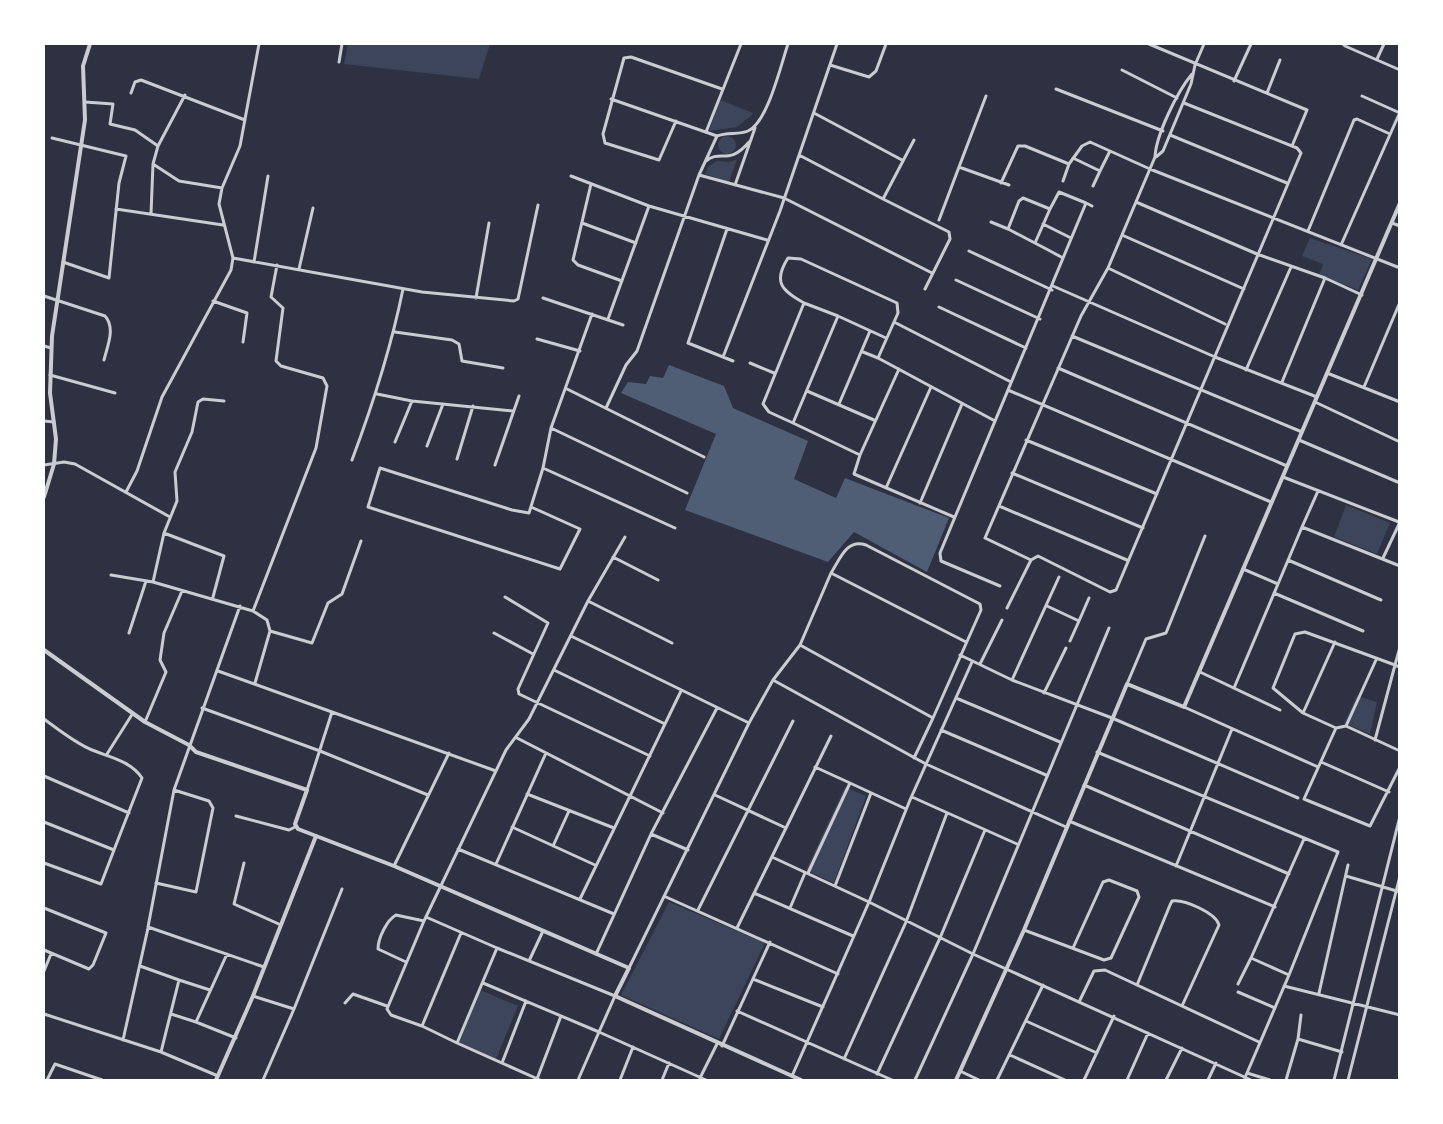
<svg xmlns="http://www.w3.org/2000/svg" width="1443" height="1124" font-family="'Zilla Slab',serif">
<style>
.green{fill:#3c4559}
.water{fill:#4f5d75}
.lines{fill:none;stroke-linecap:round;stroke-linejoin:round}
.minor{stroke:#caccd0;stroke-width:3}
.tertiary{stroke:#caccd0;stroke-width:4}
</style>
<rect width="100%" height="100%" fill="#2d3142"/>
<path class="green" d="M348,44H490L479,79L344,64Z
M720,100L753,113L752,115L737,127L709,131Z
M718 145a9 9 0 1 1 18 0a9 9 0 1 1-18 0Z
M737,159L729,182L705,174L709,166L717,161L729,162Z
M1310,238L1372,259L1358,290L1319,275L1323,264L1302,256Z
M1346,505L1390,523L1377,554L1334,537Z
M1357,696L1377,702L1370,734L1344,723Z
M845,787L866,796L834,883L806,870Z
M669,902L765,943L719,1039L621,995Z
M480,990L518,1006L496,1059L457,1042Z"/>
<path class="water" d="M669,365L724,386L733,408L808,441L794,479L836,498L845,478L949,518L927,572L854,532L828,562L685,510L716,434L621,393L628,382L646,384L650,376L663,378Z"/>
<g class="lines">
<path class="minor" d="M1149,44L1307,110L1292,146
M1343,44L1345,46L1400,70
M1377,59L1384,44
M339,62L342,44
M830,65L869,77L876,71L886,44
M1122,70L1177,98
M1234,81L1251,44
M1056,89L1163,131
M131,93L135,82L141,80L245,120
M1267,93L1280,60
M986,96L959,167L1009,185
M1362,96L1400,113
M611,99L717,136
M85,102L113,104L110,124L135,130L158,146L153,164L151,214
M1184,103L1297,148L1301,153L1116,590L1110,592L1038,556L1031,560L985,538L1081,316L1108,268L1155,157C1156,135 1177,92 1192,74
M814,113L902,160
M676,121L659,160L605,143L603,134L624,58L631,57L722,89
M706,132L741,44
M1170,135L1287,183
M717,136C727,132 739,135 748,131C768,122 781,64 788,44
M52,138L126,156L119,183L109,278L63,262
M158,146L185,95
M799,155L883,199L914,140
M1156,157L1163,151L1191,84L1195,65L1204,44
M1073,158L1100,171L1110,151
M706,161C720,149 729,166 749,142
M153,164L179,181L222,188
M699,175L784,198L932,273
M571,176L649,206L767,240
M1063,181L1069,164
M1001,183L1018,146H1025L1069,164L1082,146L1090,142L1150,169L1400,268
M591,184L573,260L578,265L622,281
M735,185L755,128
M1093,186L1100,171
M883,199L949,232L950,239L925,289
M1136,202L1257,254L1325,278L1282,382
M1086,203L1092,206
M116,209L223,225
M939,220L959,167
M991,222L1008,229
M582,223L636,243
M1392,223L1400,226
M1043,224L1071,238
M727,229L688,343L733,361
M1308,231L1354,120L1357,119L1390,134
M1122,235L1244,289
M1035,243L1050,209L1023,198L1019,201L1008,229C1027,239 1045,248 1063,258
M1341,245L1400,112
M969,251L1052,290
M233,258L422,292L514,301L518,299L538,205
M254,262L268,176
M1108,268L1225,324
M299,269L313,208
M1325,278L1362,295
M956,280L1040,319
M1053,286L1215,357L1317,397
M44,296L105,316C116,328 107,347 104,360
M476,298L489,223
M543,298L623,325
M213,301L247,313L243,342
M804,303L838,316
M939,307L1026,348
M608,319L649,206
M894,322L1011,382
M395,332L452,340L459,344L462,361L503,368
M1072,336L1302,432
M537,339L580,351
M44,346L51,348
M863,352L878,358
M723,357L780,211L837,44
M750,363L774,373
M1058,368L1287,466
M899,369L860,455L854,474L954,517
M1246,370L1291,267
M1327,373L1400,402
M50,375L115,393
M1364,387L1400,302
M567,389L704,457
M1008,390L1271,502
M807,391L874,420
M377,394L412,401L513,411
M1315,402L1400,442
M839,404L870,331
M606,408L626,365L637,351L699,175L717,136
M44,421L54,422
M793,423L769,412L763,404L804,303C783,291 772,283 788,258L801,259L897,303L898,313L878,358L995,421
M551,428L687,493
M1026,440L1157,494
M1299,440L1400,483
M395,442L412,401
M427,446L443,404
M860,455L793,423L838,316L886,338
M457,459L473,406
M352,460C373,404 391,348 403,289
M44,465L64,462L75,464L170,517
M495,465L519,396
M543,468L675,528
M1012,473L1143,528
M1283,477L1399,522
M886,488L931,387
M1318,491L1302,527L1400,566
M126,492L137,471L162,397L231,270L233,258L219,204L222,188L240,146L259,44
M920,503L962,404
M999,506L1127,560
M531,507L580,529L560,569L368,507L380,468L512,510L529,513L543,468L551,428L592,314
M164,533L224,556L213,597
M613,557L658,580
M1383,558L1400,522
M1288,560L1381,600
M111,575L153,582L253,611L316,448L327,386L323,378L281,366L276,361L283,308L271,297L277,265
M153,582L164,533L177,501L175,472L192,432L198,402L203,399L224,401
M1278,584L1302,527
M1000,586L941,561L940,553L1086,203L1059,192L1050,209
M1274,593L1363,631
M505,597L548,623L518,689L519,694L650,756
M588,601L672,643
M240,606L174,790L148,927L264,967
M1047,606L1079,621L1070,641
M1007,608L1031,560
M253,611L267,620L270,631L312,643L328,603L342,594L361,541
M1079,621L1089,598
M129,633L146,581
M494,633L533,654
M571,636L749,723
M800,645L933,718L981,610L980,604L866,545C847,538 840,559 831,573L966,642
M960,655L1012,680L1112,718L1298,798
M980,664L1002,620
M554,670L665,724
M218,671L332,712L307,790
M1200,672L1280,710
M773,680L926,764L1066,827
M1012,680L1059,577
M255,683L270,631
M1127,684L1146,639L1166,633L1205,536
M1234,688L1278,584L1243,569
M1044,693L1066,648
M956,698L1060,742
M1184,707L1318,767
M202,708L320,751L428,795
M332,712L496,771
M1303,713L1335,642
M44,719C59,730 75,743 92,750C109,757 131,761 142,778L114,850L44,822
M145,722L166,672L160,660L164,633L182,591
M1346,726L1376,660
M1336,728L1303,713L1273,688L1295,634L1305,632L1395,665L1400,647
M1336,728L1304,799L1370,826L1400,767
M1336,728L1346,726L1400,751
M941,730L1046,775
M517,738L663,813
M1375,740L1395,665L1400,667
M1097,752L1338,852L1289,975
M107,754L133,713
M914,758L933,718
M1321,762L1389,792
M44,776L129,813
M850,783L906,809
M1084,785L1289,874
M527,794L614,828
M715,795L786,828L831,736
M912,797L1017,844
M236,816L289,830L295,827
M1069,821L1275,907
M512,827L595,865
M651,834L688,850
M553,846L569,811
M458,849L614,914
M772,857L869,902L910,800L972,662
M44,863L101,884L114,850
M244,863L234,904L281,925
M496,864L546,753
M394,866L449,753
M1176,866L1232,729
M808,873L850,783L815,767
M1346,876L1400,892
M156,883L196,892L213,808L209,801L174,790
M835,886L871,793
M754,893L853,936
M666,897L838,974
M580,899L681,691
M44,908L106,933L93,965L89,969L44,950
M790,908L805,873
M698,910L793,721
M426,917L497,948L457,1043L540,1080
M424,921L506,750L529,719L588,601L625,537
M737,928L786,828
M1024,930L1104,960L1111,958L1139,897L1137,891L1109,880L1103,882L1073,948
M497,948L615,996L599,1032L706,1080
M227,954L196,1022L236,1038
M596,954L651,834L717,708
M529,961L543,931
M406,962L378,949C378,938 387,920 396,915L424,921L387,1009L391,1015L422,1026
M140,966L179,980L161,1052
M629,968L749,723L773,680L800,645L831,573
M44,971L51,954
M753,979L823,1007
M179,980L210,990
M483,983L599,1032L578,1080
M1238,984L1251,958
M1137,985L1170,905L1172,901C1184,899 1216,913 1219,925L1182,1006
M1284,986L1400,1015
M1238,992L1275,1008
M1319,993L1348,865
M253,996L294,1009L263,1080
M1080,1000L1094,971L1105,970L1259,1042
M345,1003L353,994L387,1006
M294,1009L342,889
M737,1011L892,1080
M44,1014L161,1052L218,1076
M171,1014L196,1022
M1026,1021L1097,1053
M1298,1039L1342,1052
M1400,1039V1053
M123,1040L148,928
M457,1043L422,1026L461,933
M722,1046L770,942
M1010,1055L1065,1080
M844,1059L906,922L947,813
M502,1063L526,1001
M960,1071L979,1080
M1247,1073L1270,1080
M877,1074L940,938L985,830
M792,1076L869,902L973,954L1251,1080
M700,1078L717,1044
M537,1079L561,1016
M47,1080L55,1064L102,1080
M620,1080L633,1047
M662,1080L669,1063
M915,1080L973,954L1109,628
M997,1080L1043,985
M1084,1080L1114,1016
M1127,1080L1148,1033
M1166,1080L1182,1048
M1208,1080L1216,1063
M1244,1080L1289,975L1251,958L1304,839
M1286,1080L1298,1039L1301,1015
M1334,1080L1400,816
M1348,1080L1400,876"/>
<path class="tertiary" d="M44,497L54,464L56,439L50,393L52,336L85,120L83,66L90,44
M44,650L145,722L189,745L196,752L307,790L295,824L298,829L394,866L629,968L615,996L801,1080
M216,1080L253,996L316,836
M956,1080L1024,930L1127,684L1184,707L1400,203"/>
</g>
<rect width="1443" height="1124" fill="none" stroke="#ffffff" stroke-width="90"/>
</svg>
